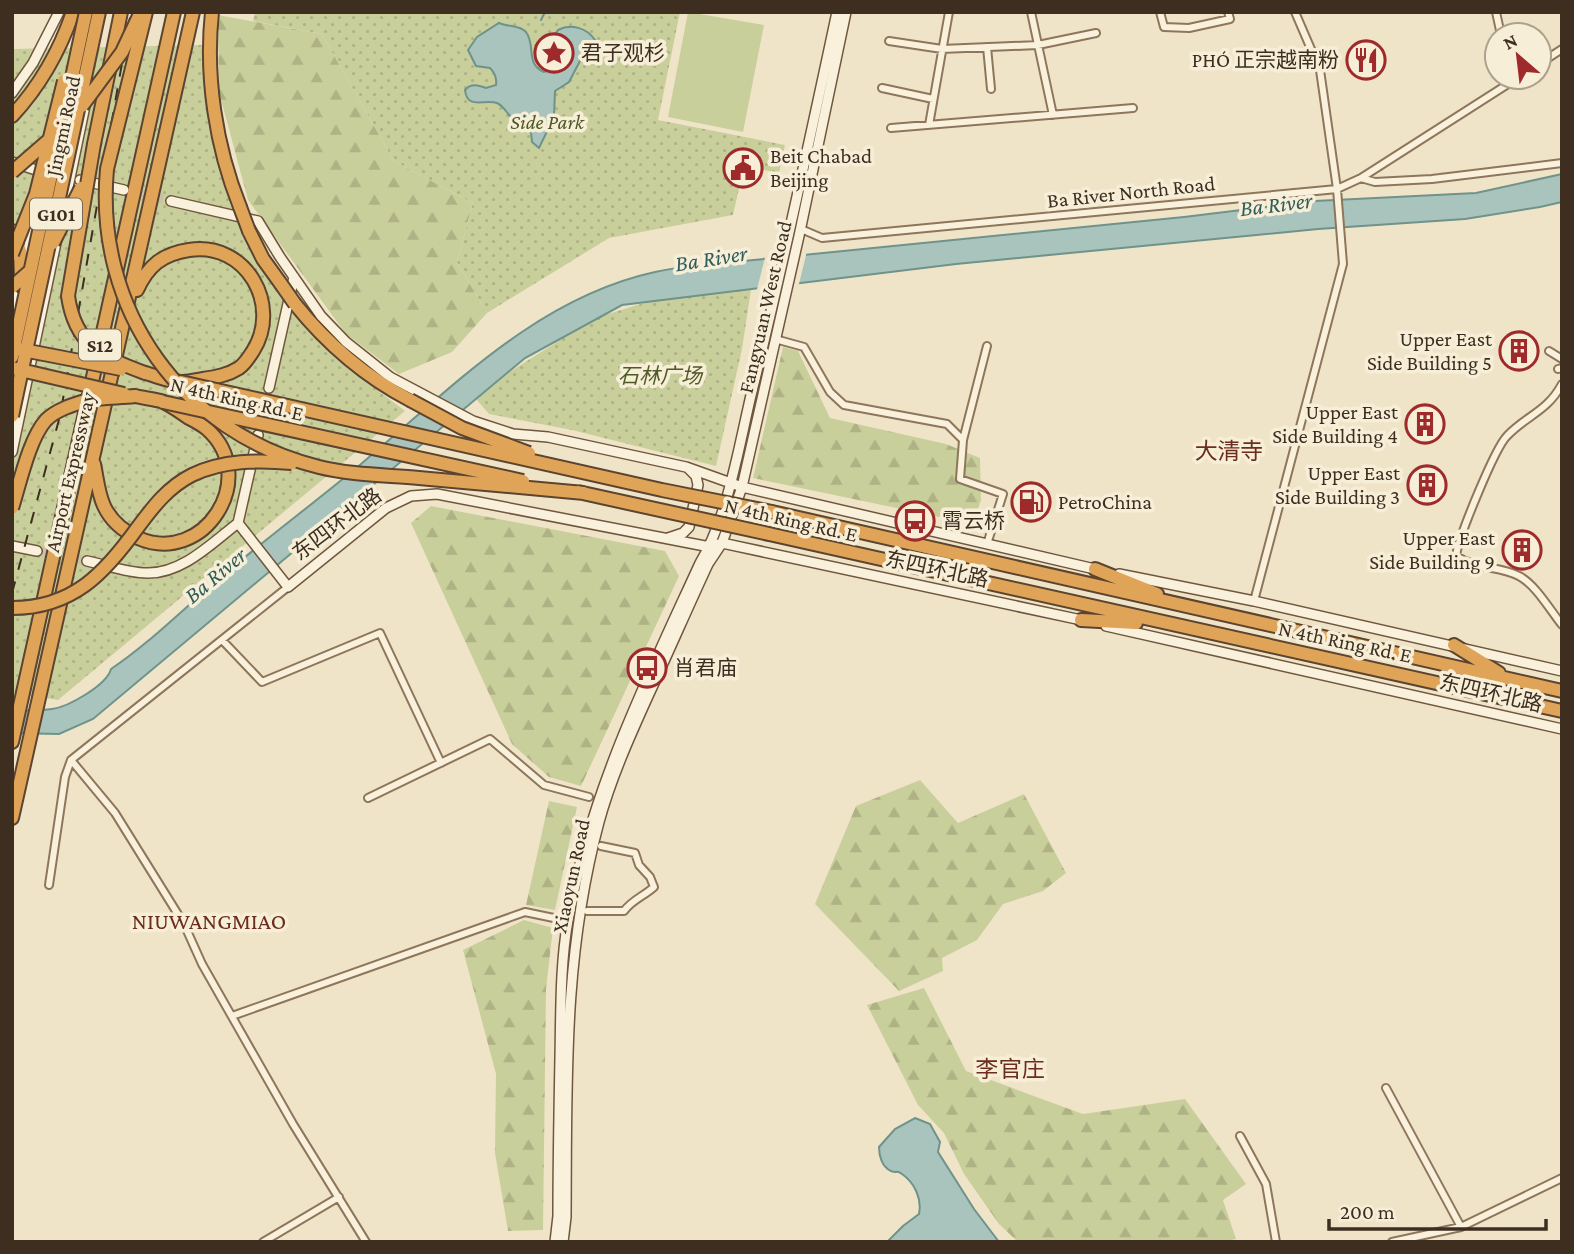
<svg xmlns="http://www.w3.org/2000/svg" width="1574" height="1254" font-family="'Crimson Pro','Noto Sans SC',serif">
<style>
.grass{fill:#c9cf9b}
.forest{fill:url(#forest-firs)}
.park{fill:url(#park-dots)}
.water{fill:#a9c4bc;stroke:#6f938a;stroke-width:2}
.pier{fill:#f0e4c8}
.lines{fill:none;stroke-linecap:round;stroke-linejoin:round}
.stream{stroke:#6f938a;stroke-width:2}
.secondary-tunnel{stroke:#ccc0a6;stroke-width:9;stroke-dasharray:9 4.5;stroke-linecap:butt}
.street-casing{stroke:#8d765c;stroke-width:10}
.secondary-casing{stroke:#6f573f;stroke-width:12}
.highway-casing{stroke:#5b4430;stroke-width:16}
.street{stroke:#faf1dc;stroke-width:6}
.secondary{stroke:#faf1dc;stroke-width:9}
.highway{stroke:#e0a458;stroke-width:12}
.rail{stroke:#3d2e20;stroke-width:2;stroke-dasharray:12 12;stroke-linecap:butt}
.highway-bridge-casing{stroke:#5b4430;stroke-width:16;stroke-linecap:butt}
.highway-bridge{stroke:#e0a458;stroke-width:12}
.labels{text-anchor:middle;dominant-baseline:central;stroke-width:7;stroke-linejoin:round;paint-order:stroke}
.shield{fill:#f7eed8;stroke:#756857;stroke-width:2}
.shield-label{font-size:19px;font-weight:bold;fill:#3d2e20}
.poi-label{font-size:21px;fill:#3d2e20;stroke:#f7eed8;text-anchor:start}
.park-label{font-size:21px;font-style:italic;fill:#4d5a26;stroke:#f7eed8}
.street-label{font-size:21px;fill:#3d2e20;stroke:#f7eed8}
.water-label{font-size:23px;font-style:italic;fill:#2f5d5a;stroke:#f7eed8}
.neighbourhood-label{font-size:23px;fill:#6b2e1e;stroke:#f7eed8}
</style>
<defs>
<pattern id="forest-firs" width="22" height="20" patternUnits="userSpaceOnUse" patternTransform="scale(1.75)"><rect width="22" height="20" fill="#c9cf9b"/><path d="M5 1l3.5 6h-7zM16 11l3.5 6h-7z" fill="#aeb285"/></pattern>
<pattern id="park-dots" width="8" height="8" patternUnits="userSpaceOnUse" patternTransform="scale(1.75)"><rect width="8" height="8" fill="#c9cf9b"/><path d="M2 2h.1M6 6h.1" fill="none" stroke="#aeb285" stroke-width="1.8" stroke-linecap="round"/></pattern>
</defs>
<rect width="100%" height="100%" fill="#f0e4c8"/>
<path class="grass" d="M688,12L764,25L743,132L668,117Z"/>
<path class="forest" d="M218,15L322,34L394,161L473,203L457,262L487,313L452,352L399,374L346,334L248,200L219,92Z
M783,347L798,351L830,418L946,444L980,458L981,500L973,524L753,478Z
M431,506L665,551L679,576L581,786L549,777L512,744L411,523Z
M920,780L958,823L1024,794L1066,873L1043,891L1003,904L977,940L942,958L943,971L899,991L815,904L856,806Z
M549,801L577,807L555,910L526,905Z
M524,920L553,928L546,989L543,1230L508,1231L495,1153L496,1074L463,950Z
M924,988L966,1071L1083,1114L1185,1099L1246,1184L1223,1200L1236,1239L1220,1242H1018L999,1224L964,1174L944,1133L918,1105L867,1005Z"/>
<path class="park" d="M255,12H680L658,120L785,145L779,173L744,166L733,215L609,238L487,313L457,262L473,203L394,161L322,34L253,21Z
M203,45L230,205L294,314L338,360L405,411L58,700L12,693V49Z
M752,283L742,349L716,466L572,430L489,414L476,399L511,371L595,318L663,297Z"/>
<path class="water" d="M499,23C508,27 520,25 526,32C536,45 525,64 544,72L557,68L569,53L567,47L556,33L558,30C571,23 587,28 595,40L594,45L582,57L569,82L555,91L554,117L539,148L532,142L531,132C525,126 518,124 513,119C507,114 504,106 497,103C484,99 467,110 465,90C471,83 478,85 486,88L496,85C497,78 495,73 490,68L476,66L468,50L477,37Z
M1562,174V202L1540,207L1465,219L1318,229L956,264L622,305L525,358L93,719L59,734L12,733V711C25,710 39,711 52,709C68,707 107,685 111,669C147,645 180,612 213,584C261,542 312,505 361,464C451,389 536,298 655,272C671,268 687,267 703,265L1184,217L1315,201L1476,193Z
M915,1118L930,1124L940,1142L938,1152L974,1209L999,1242H887L903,1226L919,1214C922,1199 915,1183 902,1174C895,1169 899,1174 891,1171C882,1167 879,1156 879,1147L895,1129Z"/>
<path class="pier" d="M807,251L798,288L756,293L766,254Z"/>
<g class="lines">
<path class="stream" d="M541,20L545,12"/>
<path class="secondary-tunnel" d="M128,191L171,201
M260,427L269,388
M37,551L87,561"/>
<g class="street-casing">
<path id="street" d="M1031,12L1053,115
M1160,12L1164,27L1189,28L1230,19L1228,12
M1496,12L1501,35
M889,41L942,49L1038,45L1096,33
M987,47L991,89
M1539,64L1562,49
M882,88L933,99
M929,125L949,12
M891,128L1133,108
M1361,178L1375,182L1432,179L1562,163
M801,229L822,238L1337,189L1361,178L1519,77
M775,339L804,347L830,392L844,405L947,424L963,440L960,479L1003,494L987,544
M1549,351L1562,359
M1558,369L1562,368
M1562,384C1547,412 1527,415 1507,436C1495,448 1458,538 1456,556C1475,569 1500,566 1519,576C1536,585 1550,610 1562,625
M963,440L987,346
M288,587L71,760L115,813L184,924L202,964L293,1124L366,1242
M1254,601L1343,264L1337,189L1320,70L1295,12
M222,640L262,682L380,633L441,763
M368,798L490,739L544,785L589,797
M49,885L65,777L71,760
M587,911H624C632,900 644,896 654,887L650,877L639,865L635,853L601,846
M232,1016L525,912L568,921
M1386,1088L1461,1227
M1240,1136L1266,1184L1276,1242
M263,1242L339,1197
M1392,1242L1461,1227L1562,1178"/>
</g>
<g class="secondary-casing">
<path id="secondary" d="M12,93L33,63L59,12
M12,162L39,171
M80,180L124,190
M171,201L258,221L280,257L321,316L346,342L390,377L473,421L513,434L548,437L686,467L742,487L1099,570
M61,221L86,101
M24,266L41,195
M12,322L21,280
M269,388L294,277
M12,452L57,238
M238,523L288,587L386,508L411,496L437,494L710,547L722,543L1086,621
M668,538L683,533L689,527L698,485L696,476L688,468
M12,546L37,551
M87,561C106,565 128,573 147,573C182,574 212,543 238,523L258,435
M1119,574L1254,601L1562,671
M1106,626L1562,729
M555,1242L558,1216C558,1163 559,1110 560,1057C561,1012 560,965 568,920C590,793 647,679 700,563C728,517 739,445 752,391C783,265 810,139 837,12
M563,1242L566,1217C567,1081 563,956 599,822C611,778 630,736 649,694C669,651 688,607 708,564L722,543L742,487L799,236L846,12"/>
</g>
<g class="highway-casing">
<path id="highway" d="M212,12C205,77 216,147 240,207
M12,116C40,86 60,50 73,12
M94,144L121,12
M12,231L20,251L21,278
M249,231L263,259L281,284
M137,290C148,266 162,254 189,250C246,241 282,305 253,351C249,357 245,364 239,368C228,375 216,377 203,379C197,380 189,382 182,382C170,382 157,376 145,373
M295,304C328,345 364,376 410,400
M94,464C97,478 98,493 104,506C111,521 123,531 138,538C204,567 261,477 207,429C202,425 195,421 189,418C180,412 171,405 161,401C153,399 144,398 135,396
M772,512L1562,691
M769,534L1562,711
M1095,569L1157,594
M1081,620L1136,623
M1454,645L1499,673
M12,742L174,12
M12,818L193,12"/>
</g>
<use href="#street" class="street"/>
<use href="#secondary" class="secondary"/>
<use href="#highway" class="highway"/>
<path class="rail" d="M12,593L60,416L131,12"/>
<g class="highway-bridge-casing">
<path id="highway-bridge" d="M146,12L107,169C94,310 182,433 319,467C351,475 386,475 419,478C474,483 529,488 584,493
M82,106L122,52L139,16
M94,144L68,296C75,345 102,357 145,373
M12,172L50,139
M240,207L249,231
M53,243L81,188
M12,254L36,194L64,81
M281,284L295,304
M12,287L30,271
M18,349L121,369
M12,357L86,12
M12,368L124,394
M181,382L662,490L772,512
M410,400L462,428L529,453
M163,402L523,481
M12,416L99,12
M578,492L769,534
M12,508C20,483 29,439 46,420C56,410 72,405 85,401C101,397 119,398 135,396
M12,608C73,608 105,573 138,527C153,507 168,487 192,475C223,460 258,460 292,463"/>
</g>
<use href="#highway-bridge" class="highway-bridge"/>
</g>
<defs>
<g id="sight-ring" transform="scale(2.0125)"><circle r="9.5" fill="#f7eed8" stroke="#9e2a2b" stroke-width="1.5"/><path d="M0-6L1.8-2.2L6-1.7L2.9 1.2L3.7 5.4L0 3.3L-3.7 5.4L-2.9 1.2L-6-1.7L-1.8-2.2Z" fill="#9e2a2b"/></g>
<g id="restaurant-ring" transform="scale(2.0125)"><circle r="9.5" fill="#f7eed8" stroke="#9e2a2b" stroke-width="1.5"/><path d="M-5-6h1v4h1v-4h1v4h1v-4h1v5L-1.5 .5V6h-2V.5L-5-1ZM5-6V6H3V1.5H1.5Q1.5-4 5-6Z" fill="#9e2a2b"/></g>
<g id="civic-ring" transform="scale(2.0125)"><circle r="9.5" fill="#f7eed8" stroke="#9e2a2b" stroke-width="1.5"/><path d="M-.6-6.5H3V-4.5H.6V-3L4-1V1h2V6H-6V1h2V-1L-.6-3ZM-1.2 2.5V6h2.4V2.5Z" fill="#9e2a2b"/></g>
<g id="building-ring" transform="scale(2.0125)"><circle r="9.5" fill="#f7eed8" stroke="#9e2a2b" stroke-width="1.5"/><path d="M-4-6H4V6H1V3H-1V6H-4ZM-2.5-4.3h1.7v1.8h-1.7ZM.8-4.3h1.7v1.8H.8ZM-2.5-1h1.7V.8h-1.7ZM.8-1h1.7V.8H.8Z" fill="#9e2a2b"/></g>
<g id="fuel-ring" transform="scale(2.0125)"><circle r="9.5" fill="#f7eed8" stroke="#9e2a2b" stroke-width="1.5"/><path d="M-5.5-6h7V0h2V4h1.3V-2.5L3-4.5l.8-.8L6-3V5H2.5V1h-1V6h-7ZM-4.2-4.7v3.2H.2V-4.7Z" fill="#9e2a2b"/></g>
<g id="bus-ring" transform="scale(2.0125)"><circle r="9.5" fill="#f7eed8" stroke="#9e2a2b" stroke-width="1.5"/><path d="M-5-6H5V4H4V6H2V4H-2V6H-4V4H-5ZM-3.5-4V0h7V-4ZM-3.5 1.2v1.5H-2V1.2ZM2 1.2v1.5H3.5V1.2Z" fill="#9e2a2b"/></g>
</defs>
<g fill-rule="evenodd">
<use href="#sight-ring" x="554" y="53"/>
<use href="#restaurant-ring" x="1366" y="60"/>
<use href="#civic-ring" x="743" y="168"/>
<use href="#building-ring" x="1519" y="351"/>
<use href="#building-ring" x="1425" y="424"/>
<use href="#building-ring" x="1427" y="485"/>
<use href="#fuel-ring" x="1031" y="502"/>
<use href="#bus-ring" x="915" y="521"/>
<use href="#building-ring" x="1522" y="550"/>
<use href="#bus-ring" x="647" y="668"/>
</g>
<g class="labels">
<g class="shield">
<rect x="30" y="198.5" width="52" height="31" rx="5"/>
<rect x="79" y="329.5" width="42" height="31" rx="5"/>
</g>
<g class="shield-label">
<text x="56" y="214">G101</text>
<text x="100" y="345">S12</text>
</g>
<g class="poi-label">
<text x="581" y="53">君子观杉</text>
<text x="1339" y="60" text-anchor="end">PHÓ 正宗越南粉</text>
<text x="770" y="156">Beit Chabad<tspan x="770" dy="24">Beijing</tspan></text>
<text x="1492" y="339" text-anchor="end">Upper East<tspan x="1492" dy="24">Side Building 5</tspan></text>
<text x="1398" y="412" text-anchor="end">Upper East<tspan x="1398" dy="24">Side Building 4</tspan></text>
<text x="1400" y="473" text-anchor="end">Upper East<tspan x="1400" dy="24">Side Building 3</tspan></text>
<text x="1058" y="502">PetroChina</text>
<text x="942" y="521">霄云桥</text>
<text x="1495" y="538" text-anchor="end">Upper East<tspan x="1495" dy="24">Side Building 9</tspan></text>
<text x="674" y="668">肖君庙</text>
</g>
<g class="park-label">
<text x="547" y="122">Side Park</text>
<text x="660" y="376">石林广场</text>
</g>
<g class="street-label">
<text transform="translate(63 126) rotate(-78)">Jingmi Road</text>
<text transform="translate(1131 192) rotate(-6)">Ba River North Road</text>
<text transform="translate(765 307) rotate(-77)">Fangyuan West Road</text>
<text transform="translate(237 399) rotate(13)">N 4th Ring Rd. E</text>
<text transform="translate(70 472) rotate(-77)">Airport Expressway</text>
<text transform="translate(791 520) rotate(13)">N 4th Ring Rd. E</text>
<text transform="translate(337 524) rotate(-37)">东四环北路</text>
<text transform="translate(937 569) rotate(12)">东四环北路</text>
<text transform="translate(1345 642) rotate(12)">N 4th Ring Rd. E</text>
<text transform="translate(1491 693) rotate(13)">东四环北路</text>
<text transform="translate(571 876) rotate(-78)">Xiaoyun Road</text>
</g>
<g class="water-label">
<text transform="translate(1276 204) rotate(-7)">Ba River</text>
<text transform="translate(711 258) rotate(-9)">Ba River</text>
<text transform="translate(215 575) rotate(-40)">Ba River</text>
</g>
<g class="neighbourhood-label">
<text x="1229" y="451">大清寺</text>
<text x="209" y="921">NIUWANGMIAO</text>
<text x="1010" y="1069">李官庄</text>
</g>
</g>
<rect width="1574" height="1254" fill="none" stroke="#3d2e20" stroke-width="28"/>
<g transform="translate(1518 56) rotate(332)"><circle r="33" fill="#f7eed8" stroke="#ada18e" stroke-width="2"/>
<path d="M0-5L12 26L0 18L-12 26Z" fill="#9e2a2b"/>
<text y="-10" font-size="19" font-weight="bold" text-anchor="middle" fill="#3d2e20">N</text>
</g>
<path d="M1329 1219v10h217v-10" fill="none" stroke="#3d2e20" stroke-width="3.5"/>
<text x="1340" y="1219" font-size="21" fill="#3d2e20" stroke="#f7eed8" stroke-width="5" paint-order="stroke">200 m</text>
</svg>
